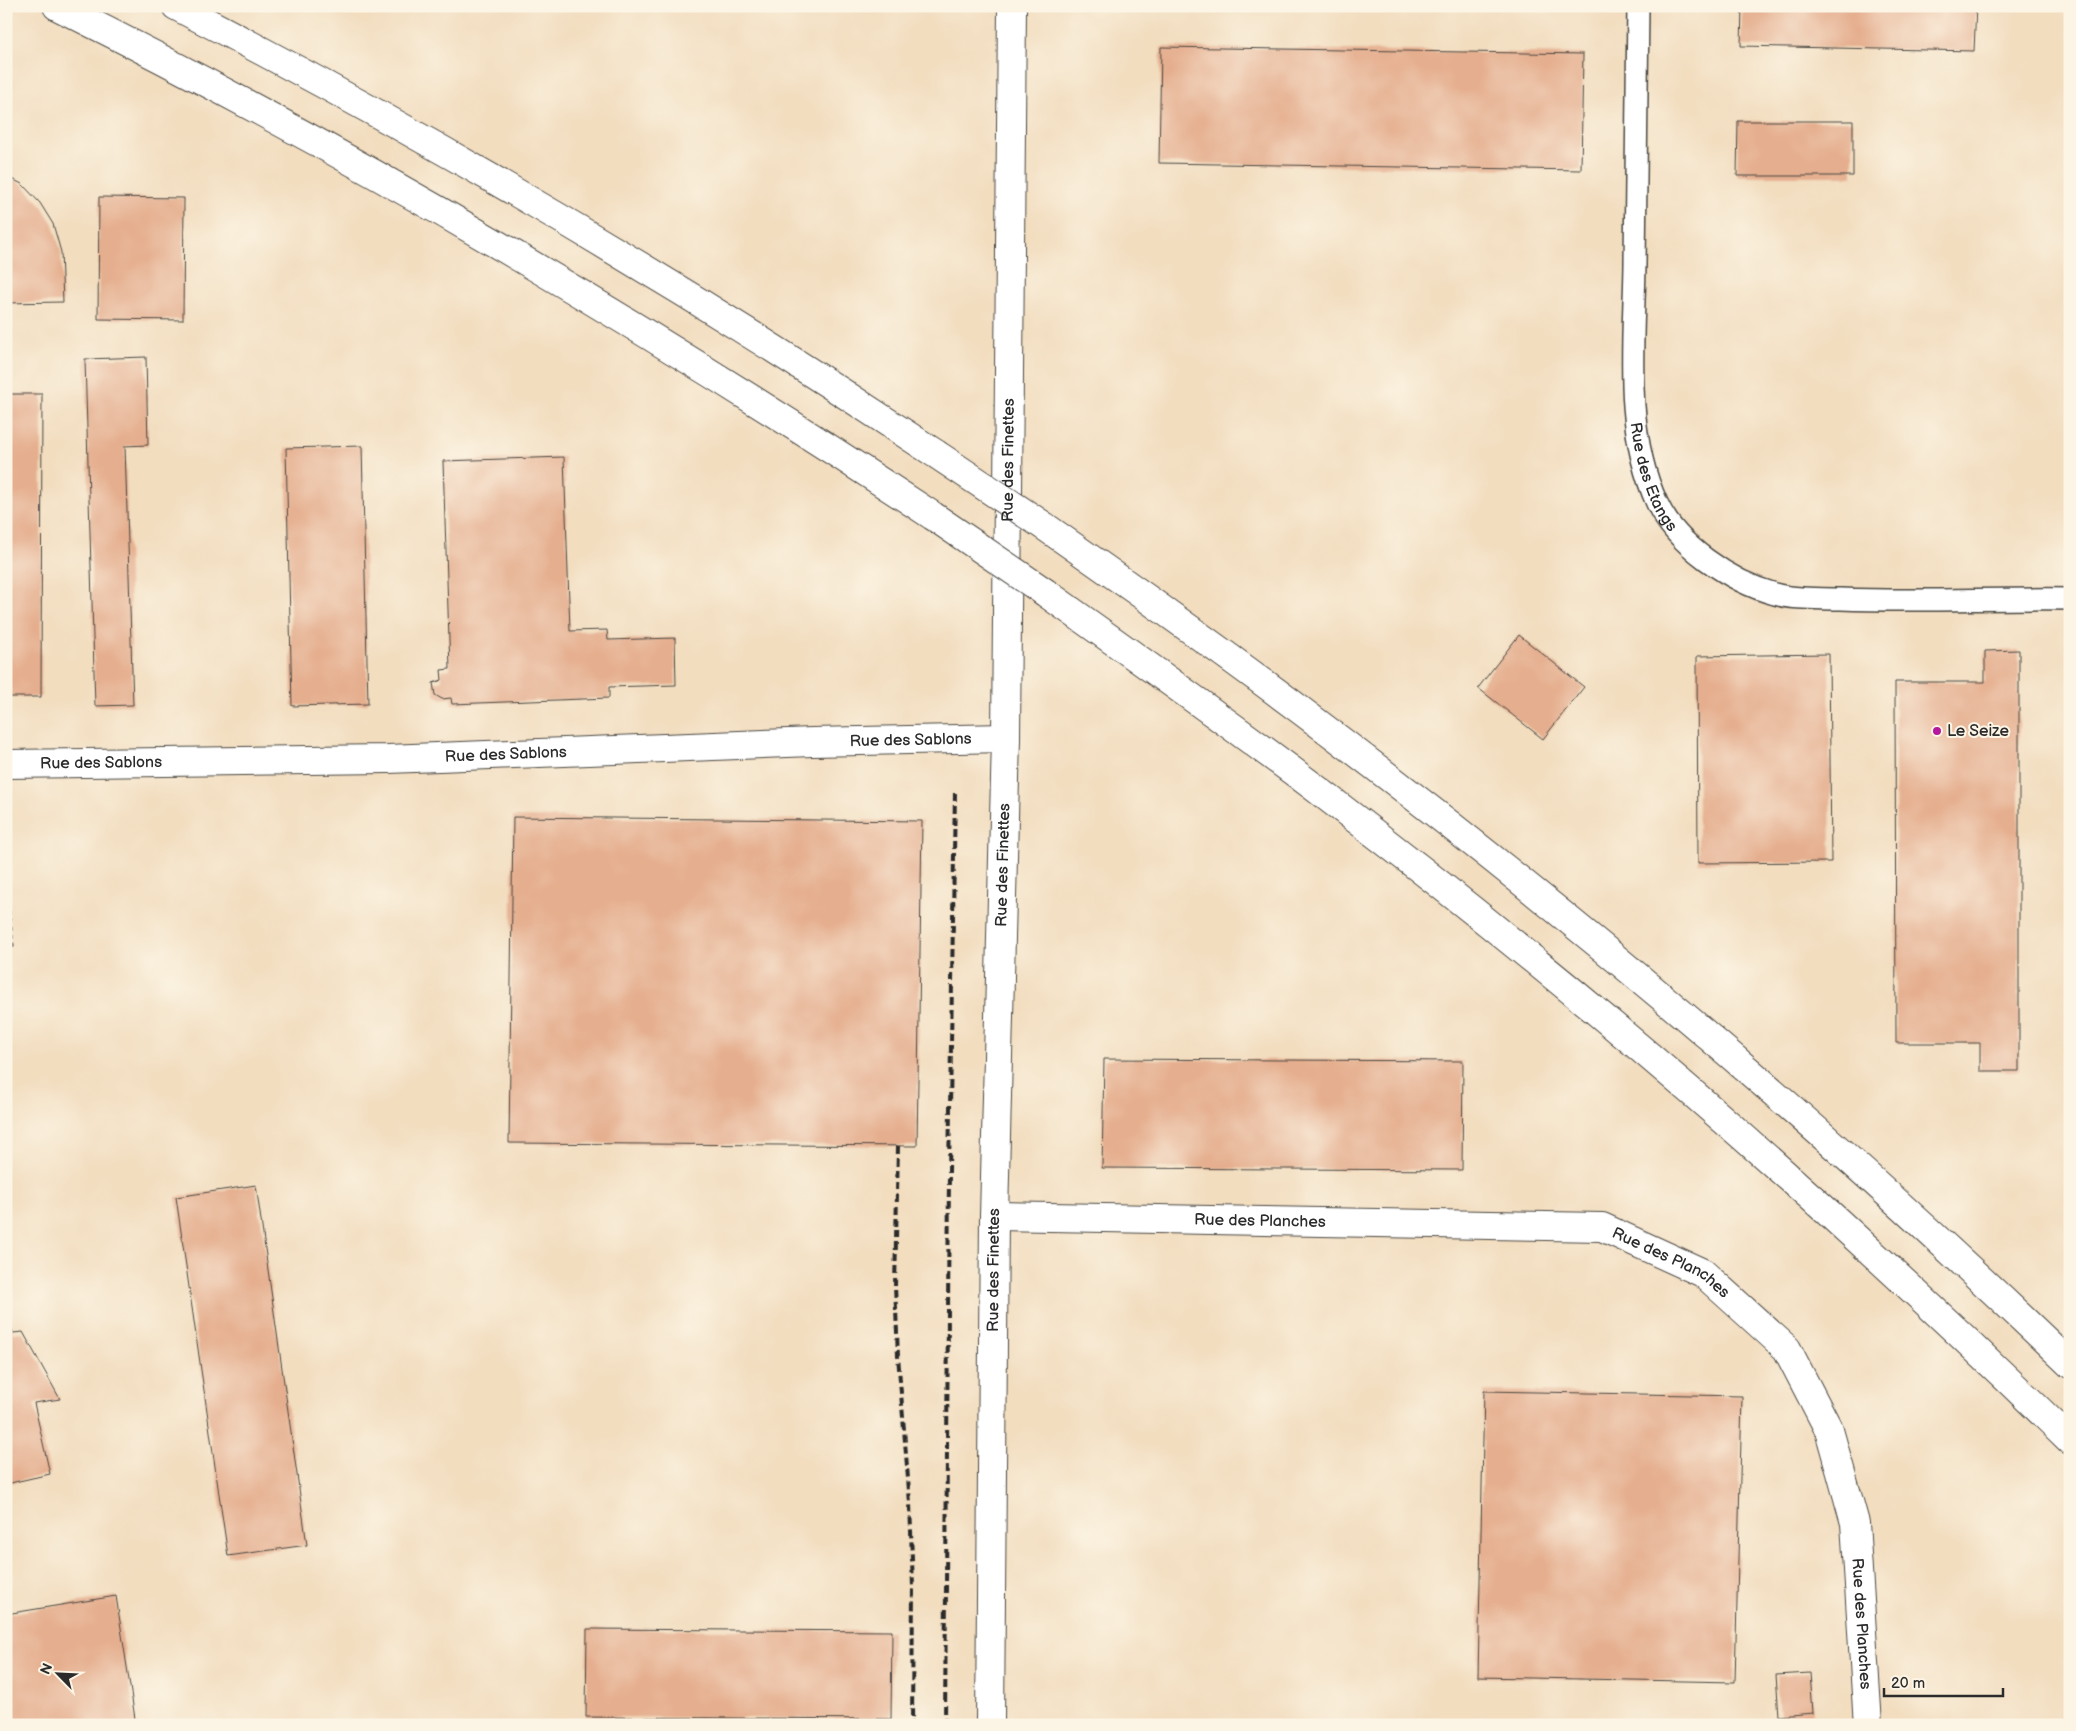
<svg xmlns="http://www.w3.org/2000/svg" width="2076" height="1731" font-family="'Balsamiq Sans',sans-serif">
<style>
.building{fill:#e5ae8e}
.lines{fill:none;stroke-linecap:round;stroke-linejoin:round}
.service-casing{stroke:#494641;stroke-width:24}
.minor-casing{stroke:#494641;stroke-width:30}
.motorway-casing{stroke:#494641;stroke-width:30}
.path{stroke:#494641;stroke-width:3;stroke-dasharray:4 4;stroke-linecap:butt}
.service{stroke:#fff;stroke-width:21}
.minor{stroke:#fff;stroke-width:28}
.motorway{stroke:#fff;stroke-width:28}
.rail{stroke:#2b2b2b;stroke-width:4;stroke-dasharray:8 4;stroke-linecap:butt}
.motorway-bridge-casing{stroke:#494641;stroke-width:30;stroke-linecap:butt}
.motorway-bridge{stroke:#fff;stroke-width:28}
.poi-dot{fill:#b5179e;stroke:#fcf5e5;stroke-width:2}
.labels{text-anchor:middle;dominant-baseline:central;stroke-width:4;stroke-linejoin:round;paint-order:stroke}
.street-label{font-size:16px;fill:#2b2b2b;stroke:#fcf5e5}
.poi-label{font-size:16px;fill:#2b2b2b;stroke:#fcf5e5;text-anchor:start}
</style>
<rect width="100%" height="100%" fill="#fcf5e5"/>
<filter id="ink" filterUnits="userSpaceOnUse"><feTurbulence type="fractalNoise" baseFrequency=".02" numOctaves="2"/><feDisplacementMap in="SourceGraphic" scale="10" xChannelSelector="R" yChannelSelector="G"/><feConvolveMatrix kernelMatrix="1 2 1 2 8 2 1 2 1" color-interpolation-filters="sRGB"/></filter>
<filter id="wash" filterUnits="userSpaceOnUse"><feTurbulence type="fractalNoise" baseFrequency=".0096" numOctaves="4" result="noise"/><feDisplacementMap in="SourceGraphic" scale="20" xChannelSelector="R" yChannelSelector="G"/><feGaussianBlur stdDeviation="1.12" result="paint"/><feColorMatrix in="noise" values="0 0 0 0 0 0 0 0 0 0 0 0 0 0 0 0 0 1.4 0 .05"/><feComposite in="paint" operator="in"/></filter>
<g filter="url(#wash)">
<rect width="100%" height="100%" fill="#f2ddbf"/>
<g id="blocks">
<path class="building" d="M1742,6H1976L1974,51L1741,46Z
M1161,47L1583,54L1581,170L1159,163Z
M1738,121H1853V176H1737Z
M6,176L22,184L40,203L53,224L61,252L63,302L6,303Z
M99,197L184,198L183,320L98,319Z
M146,357L148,445L125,446L133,705L95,706L85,359Z
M6,394H42L41,697H6Z
M362,446L368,704L292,706L286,448Z
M564,457L570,631L607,630L608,640L675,638L676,685L609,687V698L452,704L451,698L442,699L435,695L433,683L442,680L441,670L450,669L443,461Z
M1519,635L1584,687L1543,739L1478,688Z
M2019,650V1071H1980V1043H1896L1895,682H1985V651Z
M1829,654L1831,862L1698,863L1697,656Z
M513,817L922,821L917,1146L509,1143Z
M1104,1059L1463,1061L1462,1170L1102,1168Z
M256,1185L307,1545L228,1556L176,1197Z
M6,1307L13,1333L23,1332L60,1399L34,1403L50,1474L6,1484Z
M1484,1391L1742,1396L1735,1682L1478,1677Z
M116,1596L136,1725H6V1614Z
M587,1629L892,1631L891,1719L586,1717Z
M1810,1673L1813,1713L1779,1716L1776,1675Z
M517,1722L560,1723V1725H517Z"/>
</g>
</g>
<g filter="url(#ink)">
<use href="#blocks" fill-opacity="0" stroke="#494641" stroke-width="1"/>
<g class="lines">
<g class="service-casing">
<g id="service">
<path id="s1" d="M1638,6C1637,92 1636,178 1635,264C1634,342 1623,429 1657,503C1676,545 1731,582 1775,594C1795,600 1820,598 1841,599C1917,602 1994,598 2070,599"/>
</g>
</g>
<g class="minor-casing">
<g id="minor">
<path id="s2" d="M6,764L388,759L812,742L1006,738"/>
<path id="s3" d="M994,1216L1602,1227L1703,1273L1787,1349L1829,1430L1855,1523L1868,1725"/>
<path id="s4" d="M990,1725L994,1216L1006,738L1012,6"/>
</g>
</g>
<g class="motorway-casing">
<path id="motorway" d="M57,6C360,156 651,330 933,516
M176,6C438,141 691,291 936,454
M1044,526C1130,586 1215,646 1299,709C1569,911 1827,1130 2070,1364
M1046,593C1140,660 1235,727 1327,797C1588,995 1836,1211 2070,1440"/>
</g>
<path class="path" d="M6,887L13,946L6,954"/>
<use href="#service" class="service"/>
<use href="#minor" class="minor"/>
<use href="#motorway" class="motorway"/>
<path class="rail" d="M898,1146L895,1286L898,1356L910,1503L913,1587L912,1725
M945,1725L949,1172L955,791"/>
<g class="motorway-bridge-casing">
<path id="motorway-bridge" d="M936,454L1044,526
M933,516L1046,593"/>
</g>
<use href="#motorway-bridge" class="motorway-bridge"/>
</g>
</g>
<circle class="poi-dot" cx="1937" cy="731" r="5"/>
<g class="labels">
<g class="street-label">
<text stroke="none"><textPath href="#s4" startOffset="1265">Rue des Finettes</textPath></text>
<text stroke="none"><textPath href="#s1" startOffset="474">Rue des Etangs</textPath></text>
<text stroke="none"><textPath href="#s2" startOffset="905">Rue des Sablons</textPath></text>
<text stroke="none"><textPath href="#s2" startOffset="500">Rue des Sablons</textPath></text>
<text stroke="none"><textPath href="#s2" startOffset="95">Rue des Sablons</textPath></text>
<text stroke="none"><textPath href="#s4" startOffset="860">Rue des Finettes</textPath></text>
<text stroke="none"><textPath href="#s3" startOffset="266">Rue des Planches</textPath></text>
<text stroke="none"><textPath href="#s3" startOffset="686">Rue des Planches</textPath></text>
<text stroke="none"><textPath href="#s4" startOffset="455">Rue des Finettes</textPath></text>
<text stroke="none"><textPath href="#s3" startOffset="1121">Rue des Planches</textPath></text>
</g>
<g class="poi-label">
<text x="1947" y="731">Le Seize</text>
</g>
</g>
<rect width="2076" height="1731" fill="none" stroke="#fcf5e5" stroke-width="25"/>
<g transform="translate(58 1674) rotate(294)" stroke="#fcf5e5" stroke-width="4" paint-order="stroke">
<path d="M0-4L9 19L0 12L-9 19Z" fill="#2b2b2b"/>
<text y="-8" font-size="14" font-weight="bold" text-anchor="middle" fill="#2b2b2b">N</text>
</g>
<path d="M1884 1688v8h119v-8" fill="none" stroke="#2b2b2b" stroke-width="2.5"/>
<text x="1891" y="1688" font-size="15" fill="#2b2b2b" stroke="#fcf5e5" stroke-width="4" paint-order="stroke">20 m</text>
</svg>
